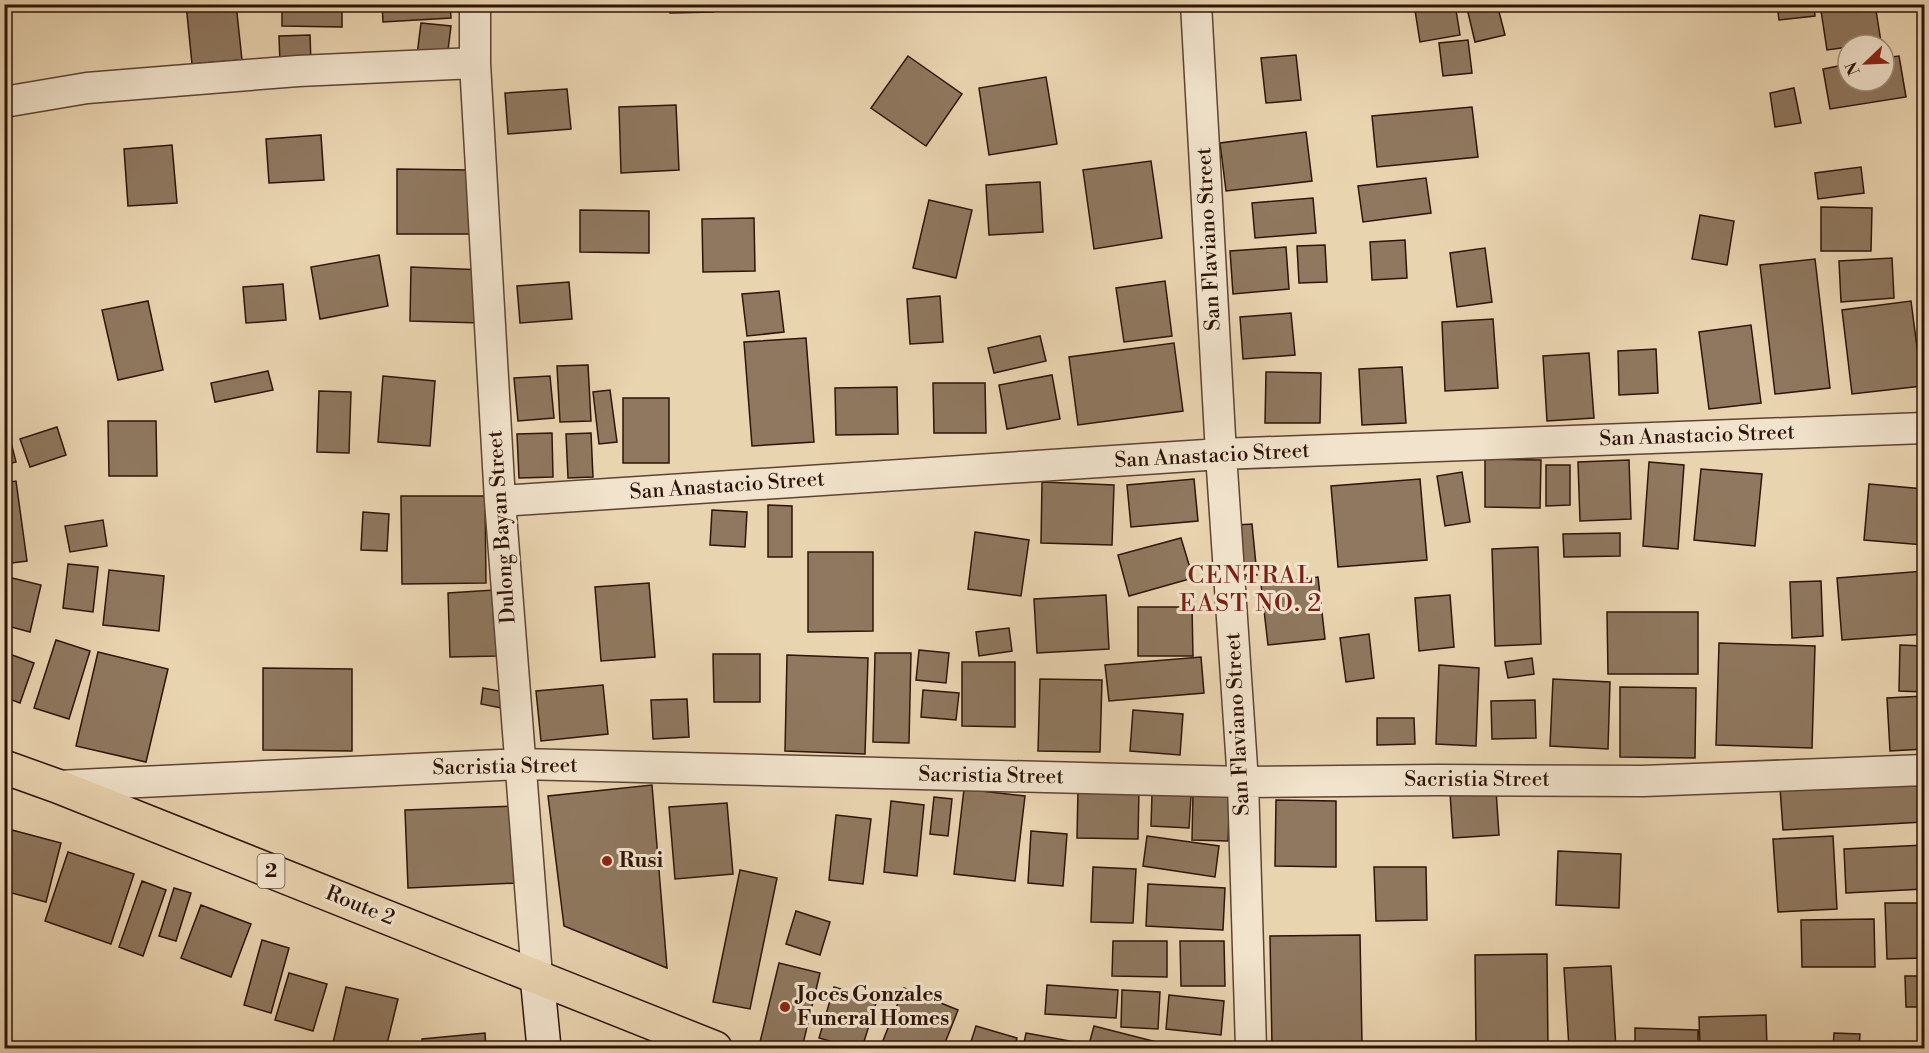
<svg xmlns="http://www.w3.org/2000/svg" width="1929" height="1053" font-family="'Libre Bodoni',serif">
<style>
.building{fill:#8f785f;stroke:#2e1408;stroke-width:1.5}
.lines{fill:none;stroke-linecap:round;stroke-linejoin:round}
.street-casing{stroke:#5d4432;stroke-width:33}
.secondary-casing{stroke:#2e1408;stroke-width:36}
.highway-casing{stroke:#2e1408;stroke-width:36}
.street{stroke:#f1e3cc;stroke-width:30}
.secondary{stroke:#f1e3cc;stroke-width:33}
.highway{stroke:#e9d4b0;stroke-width:33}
.poi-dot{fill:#8f2418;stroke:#f1e3cc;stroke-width:2}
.labels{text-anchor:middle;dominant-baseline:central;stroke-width:6;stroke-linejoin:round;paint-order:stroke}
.shield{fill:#f1e3cc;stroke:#685243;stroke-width:1.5}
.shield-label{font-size:20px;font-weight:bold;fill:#2e1408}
.street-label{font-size:21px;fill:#2e1408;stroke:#f1e3cc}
.poi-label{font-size:21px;font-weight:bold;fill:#2e1408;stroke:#f1e3cc;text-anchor:start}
.quarter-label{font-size:24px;letter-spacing:1.5px;fill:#7a1f14;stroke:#f1e3cc}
</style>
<rect width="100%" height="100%" fill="#e9d4b0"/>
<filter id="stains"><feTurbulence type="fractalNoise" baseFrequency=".00333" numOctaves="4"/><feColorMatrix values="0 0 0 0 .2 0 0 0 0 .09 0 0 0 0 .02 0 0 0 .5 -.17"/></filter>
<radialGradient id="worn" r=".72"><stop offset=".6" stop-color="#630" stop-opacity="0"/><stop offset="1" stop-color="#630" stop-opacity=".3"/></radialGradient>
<path class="building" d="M186,4H236L242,60L192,64Z
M282,4H342V27L282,26Z
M382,4H450L451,18L383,22Z
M669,4H712L713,12L670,13Z
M1414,4H1455L1460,35L1420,42Z
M1466,4H1497L1505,35L1475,42Z
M1777,4H1814L1815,16L1779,20Z
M1820,4H1875L1881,42L1848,45V47L1827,50Z
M421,23L451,26L447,58L417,55Z
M310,35L311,63H280L279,36Z
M1468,40L1472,73L1443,76L1439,43Z
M1296,55L1301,100L1266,103L1261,58Z
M908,56L962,94L926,146L871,108Z
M1899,56L1906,97L1830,109L1823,69L1848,64V81H1884V58Z
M1046,77L1057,144L989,155L979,88Z
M1794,88L1801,123L1775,127L1770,93Z
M567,89L571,129L508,134L505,93Z
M676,105L679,170L621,173L619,107Z
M1472,107L1478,157L1377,167L1372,116Z
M1306,132L1312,181L1226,191L1220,143Z
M321,135L324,180L269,183L266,139Z
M172,145L177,203L128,206L124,149Z
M1151,161L1162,238L1094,249L1083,170Z
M1861,167L1864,193L1818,199L1815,173Z
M397,169L470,170V234H397Z
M1426,178L1431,213L1363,222L1358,186Z
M1040,182L1043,232L989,235L986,185Z
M1313,198L1316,233L1255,238L1252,203Z
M929,200L972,210L956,278L913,268Z
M1821,207L1872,208L1871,251H1821Z
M580,210L649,211V253L580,252Z
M1700,215L1734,221L1727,265L1692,259Z
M754,218L755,271L703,272L702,219Z
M1405,240L1407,278L1372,280L1370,242Z
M1325,245L1327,282L1299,283L1297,246Z
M1286,247L1289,289L1233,294L1230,251Z
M1485,248L1492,302L1457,307L1450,253Z
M379,255L388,306L320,319L311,267Z
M1892,258L1894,298L1841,302L1839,261Z
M1815,259L1830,388L1775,394L1760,265Z
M411,267L484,270L482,323L410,321Z
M1165,281L1172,336L1124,342L1116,288Z
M569,282L572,319L520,323L517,286Z
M283,284L286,320L246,323L243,287Z
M779,291L784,332L747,336L742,294Z
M940,296L943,342L910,344L907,299Z
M148,301L163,370L118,380L102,310Z
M1911,301L1922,386L1852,394L1842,310Z
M1291,313L1295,355L1243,359L1240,317Z
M1493,319L1498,388L1445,391L1442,322Z
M1751,325L1761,403L1709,409L1699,332Z
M1040,336L1046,361L994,373L988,348Z
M806,338L814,442L752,446L744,342Z
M1174,343L1183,411L1078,425L1069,357Z
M1656,349L1658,393L1619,395L1618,351Z
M1589,353L1594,418L1547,421L1543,356Z
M588,365L591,421L560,422L557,366Z
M1402,367L1406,423L1362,425L1359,369Z
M268,371L273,390L215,402L211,383Z
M1266,372L1321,373L1320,423H1265Z
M1052,375L1060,419L1007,429L999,385Z
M383,376L435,381L430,446L378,442Z
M550,376L554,418L518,421L514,378Z
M933,383H985L986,433H934Z
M897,387L898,434L836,435L835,388Z
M610,390L617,442L599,444L593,392Z
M319,391L351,392L349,453L317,452Z
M623,398H669V463H623Z
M108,421H156L157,476H109Z
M57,427L66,455L30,467L20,439Z
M8,431L16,462L4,465V432Z
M552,433L553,477L519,478L517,434Z
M591,433L593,477L568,478L566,434Z
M1485,459L1541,460L1540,508L1485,507Z
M1629,460L1631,519L1580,521L1578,462Z
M1649,462L1684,465L1678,549L1643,546Z
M1546,465H1570V505L1546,506Z
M1701,469L1762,474L1755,546L1694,540Z
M1462,472L1470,522L1445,526L1437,476Z
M1194,479L1198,521L1131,527L1127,485Z
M1420,479L1427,560L1338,567L1331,486Z
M16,481L27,561L4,564V483Z
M1042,482L1114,485L1112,545L1041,543Z
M1869,484L1924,489V545L1864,540Z
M401,496H485L486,583L402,584Z
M768,505L792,506V557H768Z
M712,510L747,512L745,547L710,545Z
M363,512L389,514L387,551L361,550Z
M103,520L107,546L70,552L65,526Z
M1252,524L1257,575L1242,576L1237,525Z
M975,532L1029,540L1021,596L968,589Z
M1620,533V556L1564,557L1563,534Z
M1181,538L1193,578L1129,596L1118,555Z
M1538,547L1541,644L1495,646L1492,549Z
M808,552H873V631L808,632Z
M68,564L98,567L93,612L63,608Z
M109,570L164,576L159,631L103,625Z
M1924,571V634L1842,640L1837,578Z
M4,576L41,585L30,632L4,625Z
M1318,577L1325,639L1268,645L1261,584Z
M1821,581L1823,636L1792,638L1790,582Z
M649,583L655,657L601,661L595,587Z
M494,590L497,656L450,657L448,593Z
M1106,595L1109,649L1037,653L1034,599Z
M1450,595L1454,647L1419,651L1415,598Z
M1138,607H1192L1193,656H1138Z
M1607,612H1698V674H1608Z
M1009,628L1012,651L979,656L976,632Z
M1369,634L1374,678L1346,682L1340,638Z
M56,640L90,651L69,719L34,708Z
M1719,643L1815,646L1812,748L1716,745Z
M1900,645L1924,646V692L1899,691Z
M919,650L949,653L946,683L916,680Z
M4,652L34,663L20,703L4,697Z
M98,652L168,669L146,762L76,746Z
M875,653H911L909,743L873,742Z
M713,654H760V702H714Z
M787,655L868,658L865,754L785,751Z
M1201,657L1204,693L1109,701L1105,665Z
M1532,658L1534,674L1508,678L1505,662Z
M962,662H1015V727L962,726Z
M1439,665L1479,668L1476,746L1436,744Z
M263,668L352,669V751L263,750Z
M1040,679L1102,680L1100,752L1038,751Z
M1553,679L1610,682L1608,749L1550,746Z
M603,685L608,734L541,741L536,691Z
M1620,687L1696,688L1695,758L1620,757Z
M483,688L510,693L507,709L481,704Z
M923,690L959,693L956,720L921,717Z
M1924,696V749L1890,751L1887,698Z
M687,699L689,737L653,739L651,700Z
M1535,700L1536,738L1492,739L1491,701Z
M1133,710L1183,714L1180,755L1130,751Z
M1377,718H1414L1415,744L1377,745Z
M1920,779L1923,822L1783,830L1780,788Z
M652,785L667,968L564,926L548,796Z
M964,789L1025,796L1015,881L954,874Z
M1078,789H1139L1138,839L1077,838Z
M1496,790L1499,835L1453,838L1450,793Z
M1193,791L1230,792L1228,841L1192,840Z
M1152,794L1191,796L1189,828L1151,826Z
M934,797L952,799L948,836L930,834Z
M1276,800L1336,801V867L1275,866Z
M891,801L924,805L917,876L884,872Z
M727,803L733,874L675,879L669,807Z
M515,806L518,883L408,888L405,810Z
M836,815L871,819L863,884L829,880Z
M12,830L61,843L46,902L4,891V858Z
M1031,831L1067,834L1063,886L1028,883Z
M1147,836L1219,846L1215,877L1143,866Z
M1833,836L1837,909L1778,912L1773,839Z
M1924,845V889L1846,893L1844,849Z
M1558,851L1621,854L1619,908L1556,905Z
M68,852L134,874L111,944L45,921Z
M1093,867L1136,869L1133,923L1091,922Z
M1374,867H1426L1427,920L1376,921Z
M740,870L777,878L750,1009L713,1002Z
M142,881L166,890L143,956L119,947Z
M1148,884L1225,888L1223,930L1146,926Z
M174,888L191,893L176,941L159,936Z
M1885,903H1924V958L1887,959Z
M201,905L251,924L231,977L181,958Z
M796,911L830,922L820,955L786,944Z
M1874,919L1875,967H1802L1801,920Z
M1360,935L1362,1045L1272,1047L1270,936Z
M262,940L289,948L271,1013L244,1005Z
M1113,941H1167V977L1112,976Z
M1180,941H1224L1225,986H1181Z
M1547,954L1548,1048H1476L1475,955Z
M779,963L820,973L802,1048H786L760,1042Z
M1611,966L1616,1048H1569L1564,968Z
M289,973L327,984L313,1031L275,1020Z
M1905,976H1924V1007H1906Z
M1047,985L1118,990L1116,1018L1045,1014Z
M346,987L398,999L386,1048L332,1047Z
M834,987L877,1000L862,1048H854L819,1038Z
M904,988L958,1010L943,1048H880Z
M1122,990L1160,992L1158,1029L1121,1027Z
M1169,995L1224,1001L1221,1035L1166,1029Z
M1766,1015L1767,1048H1700L1699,1017Z
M1922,1021H1924V1048H1921Z
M976,1026L1017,1038L1014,1048H969Z
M1094,1026L1180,1048H1088Z
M1635,1028L1698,1030V1048H1635Z
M485,1033L486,1048H423L422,1039Z
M1026,1033L1081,1043L1080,1048H1023Z
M1834,1033L1860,1034L1859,1048H1833Z"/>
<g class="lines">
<g class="street-casing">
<path id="street" d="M475,4V63L500,501L537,976
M1196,4L1221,454L1243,782L1251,1048
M4,102L87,88L298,71L475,63
M500,501L1221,454L1924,428
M57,786L519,764L1243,782L1437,780L1643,781L1924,770"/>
</g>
<g class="secondary-casing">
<path id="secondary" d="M537,976L544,1048"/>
</g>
<g class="highway-casing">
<path id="highway" d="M4,767L57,786L715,1048"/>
</g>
<use href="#street" class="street"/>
<use href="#secondary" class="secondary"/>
<use href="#highway" class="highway"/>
</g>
<g class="poi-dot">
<circle cx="607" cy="861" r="6"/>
<circle cx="785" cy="1007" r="6"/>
</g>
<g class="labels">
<rect class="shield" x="257.5" y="854" width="27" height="34" rx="4.5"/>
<g class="shield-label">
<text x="271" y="871">2</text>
</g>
<g class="street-label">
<text transform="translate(1209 239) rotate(-93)">San Flaviano Street</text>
<text transform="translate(1697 436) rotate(-2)">San Anastacio Street</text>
<text transform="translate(1212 456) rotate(-3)">San Anastacio Street</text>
<text transform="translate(727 486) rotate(-4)">San Anastacio Street</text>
<text transform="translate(502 527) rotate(-94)">Dulong Bayan Street</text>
<text transform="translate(1238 724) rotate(-93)">San Flaviano Street</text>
<text transform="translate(505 767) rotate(-1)">Sacristia Street</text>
<text transform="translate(991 776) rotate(1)">Sacristia Street</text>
<text x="1477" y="780">Sacristia Street</text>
<text transform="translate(360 906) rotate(22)">Route 2</text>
</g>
<g class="poi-label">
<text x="619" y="861">Rusi</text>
<text x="797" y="995">Joces Gonzales<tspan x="797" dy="24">Funeral Homes</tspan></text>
</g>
<g class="quarter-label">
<text x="1251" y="576">CENTRAL<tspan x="1251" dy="28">EAST NO. 2</tspan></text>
</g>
</g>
<rect width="1929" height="1053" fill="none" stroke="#e9d4b0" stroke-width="24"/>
<rect x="6" y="6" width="1917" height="1041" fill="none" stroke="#2e1408" stroke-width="3"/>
<rect x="12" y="12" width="1905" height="1029" fill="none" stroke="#2e1408" stroke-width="1.5"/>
<g transform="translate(1866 63) rotate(247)"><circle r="28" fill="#f1e3cc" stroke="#a3907e" stroke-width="1.5"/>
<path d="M0-4.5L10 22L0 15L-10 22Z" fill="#8f2418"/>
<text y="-9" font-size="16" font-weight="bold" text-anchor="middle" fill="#2e1408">N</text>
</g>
<rect width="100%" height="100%" filter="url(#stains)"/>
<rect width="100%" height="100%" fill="url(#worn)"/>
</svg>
